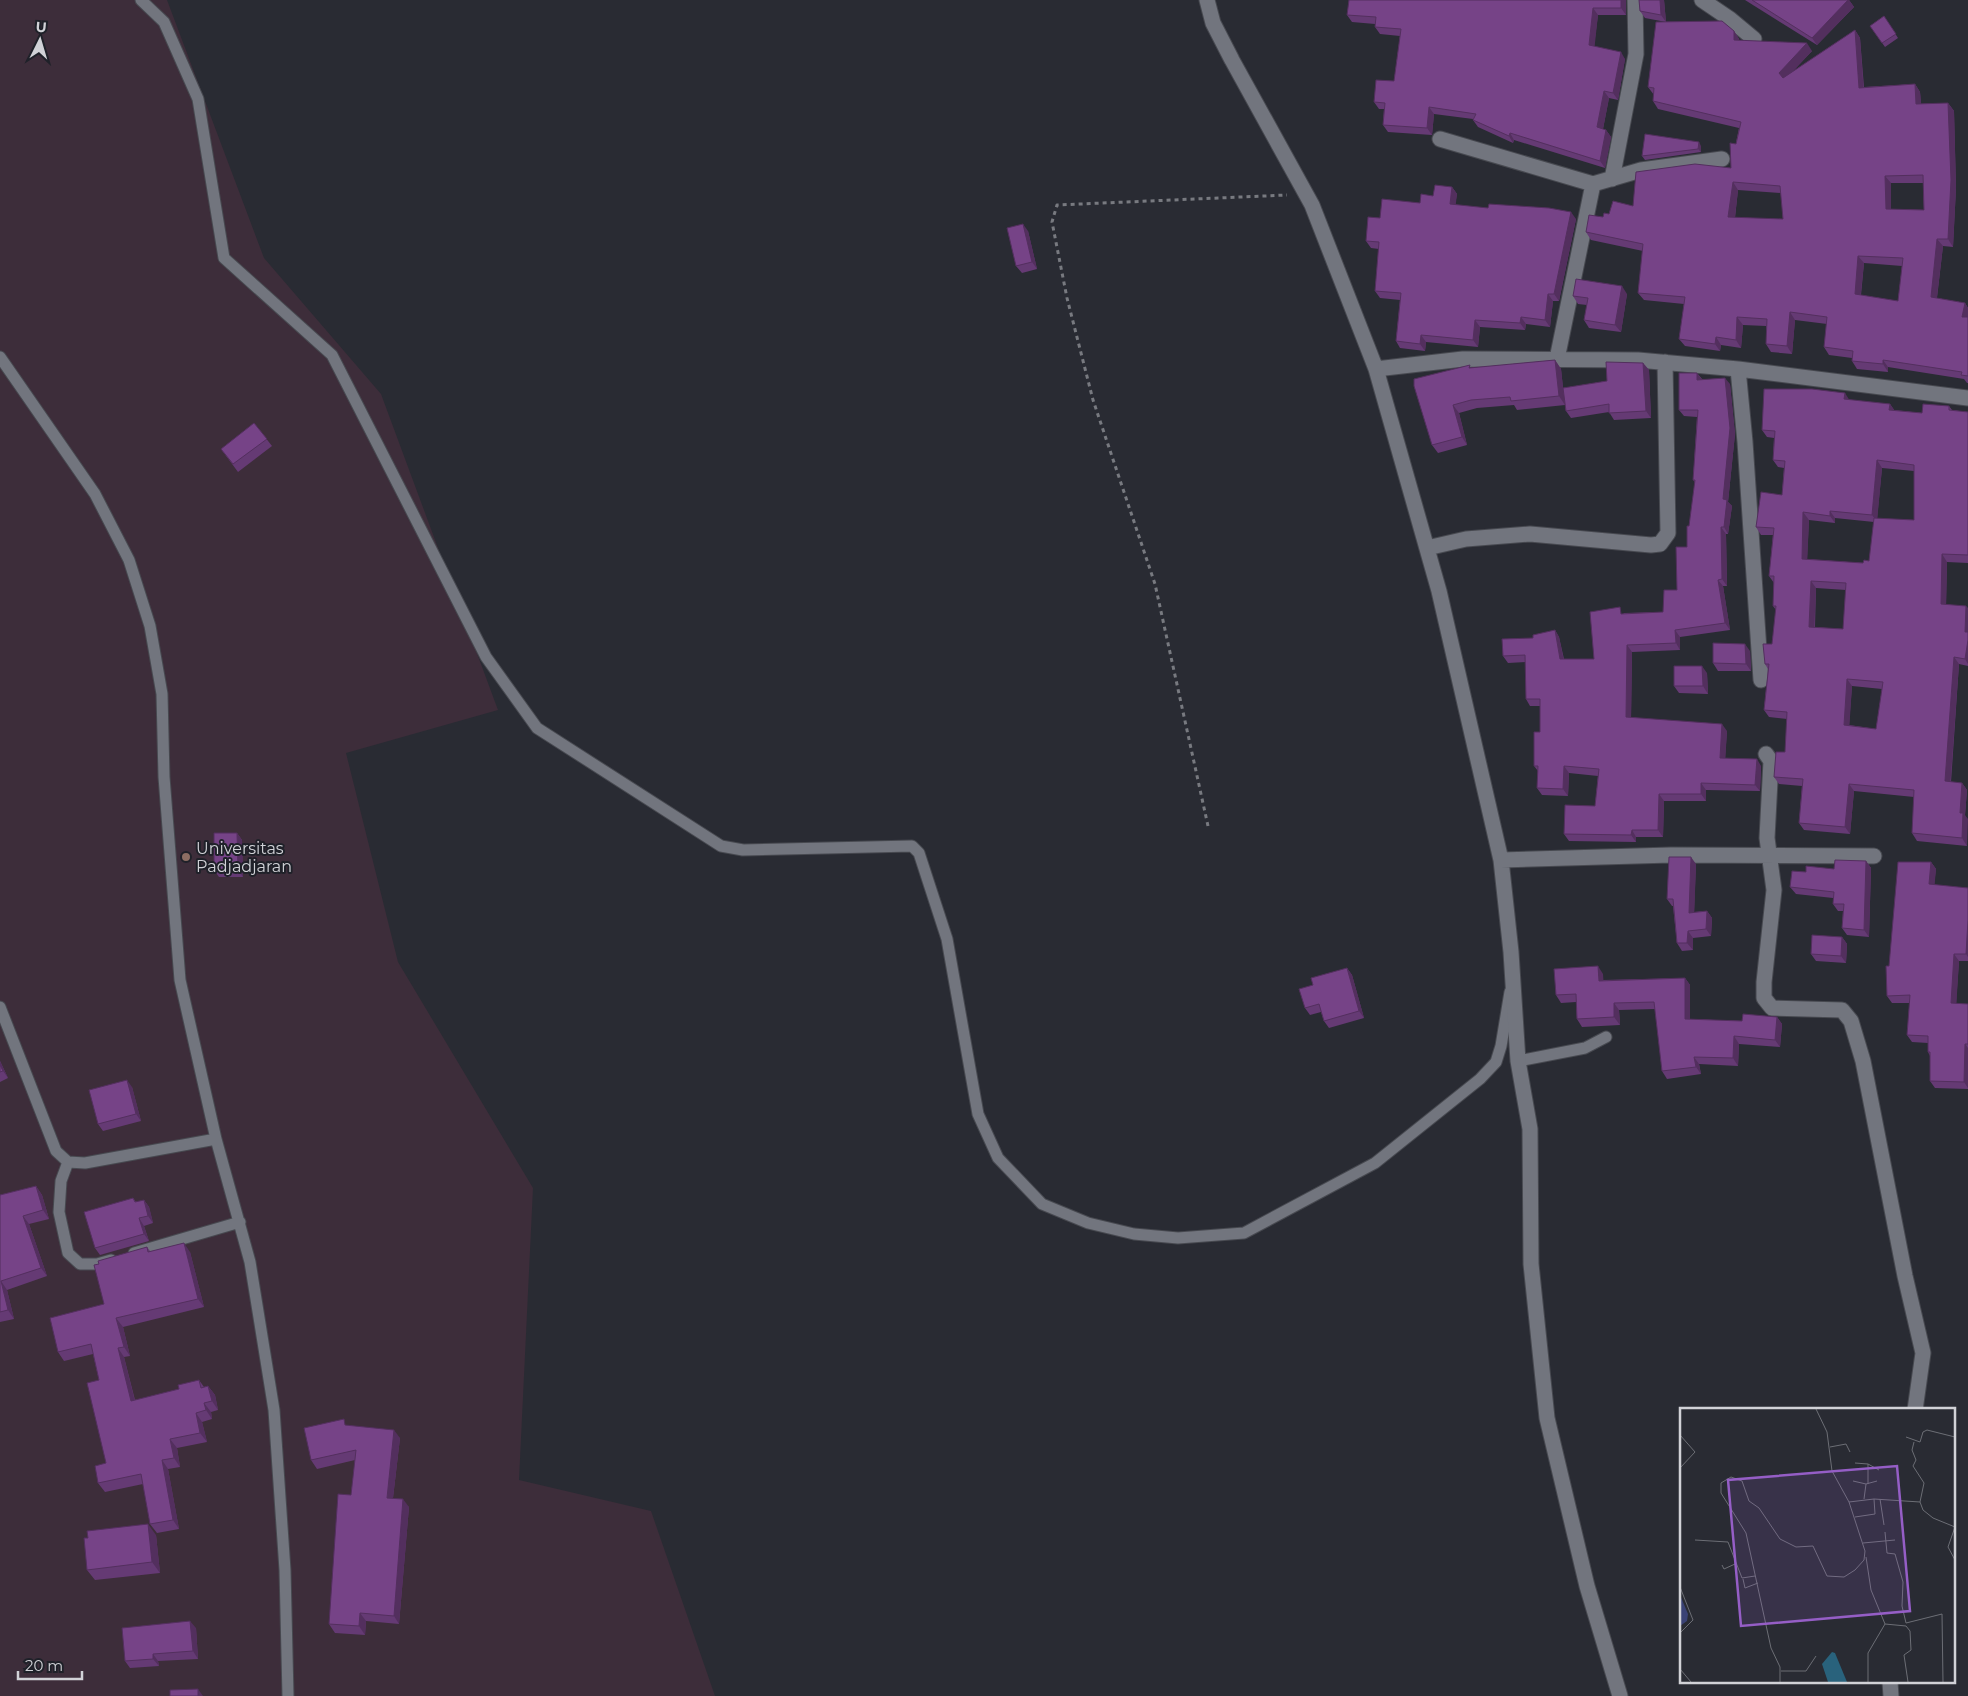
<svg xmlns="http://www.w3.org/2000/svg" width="1968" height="1696" font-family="Montserrat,sans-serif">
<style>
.education{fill:#3d2d3a}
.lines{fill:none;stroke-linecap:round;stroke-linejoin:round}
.lane-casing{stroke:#474950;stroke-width:13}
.street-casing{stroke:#474950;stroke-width:17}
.path{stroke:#787a80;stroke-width:3;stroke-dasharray:4 4;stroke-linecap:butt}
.lane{stroke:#72757e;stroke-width:11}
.street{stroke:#72757e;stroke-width:15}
.wall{fill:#653a74;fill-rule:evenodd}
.shaded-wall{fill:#532f5e}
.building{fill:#764387;stroke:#532f5e;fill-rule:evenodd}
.education-dot{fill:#8d6e63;stroke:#1f2129;stroke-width:2}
.labels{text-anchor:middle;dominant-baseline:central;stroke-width:4;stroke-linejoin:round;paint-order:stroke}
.poi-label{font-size:16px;fill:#d1d2d7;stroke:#1f2129;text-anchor:start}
.inset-road{fill:none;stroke:#6c6e75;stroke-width:1}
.view{fill:#955ec6;fill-opacity:0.15;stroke:#955ec6;stroke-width:2.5}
.inset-edge{fill:none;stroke:#d1d2d7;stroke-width:2.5}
</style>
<rect width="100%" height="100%" fill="#292b33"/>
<path class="education" d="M0,0H167L264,258L381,394L498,710L346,753L398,962L533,1188L519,1480L651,1511L715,1696H0Z"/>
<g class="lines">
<g class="lane-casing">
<path id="lane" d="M141,0L164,22L198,99L224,258L332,355L486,657L537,728L721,846L743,850L912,846L919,853L947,939L978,1114L998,1158L1042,1204L1088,1223L1134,1234L1178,1238L1244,1233L1375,1163L1480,1079L1496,1062L1501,1046L1510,992
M0,357L95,494L129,560L150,626L162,694L164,777L180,980L216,1139L250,1262L274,1410L285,1570L288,1696
M0,1007L56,1151L68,1162L85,1163L216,1139
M1518,1061L1585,1048L1606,1037
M68,1162L61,1181L59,1212L68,1253L80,1264H97L111,1260
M134,1253L240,1222"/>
</g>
<g class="street-casing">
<path id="street" d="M1207,0L1213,23L1232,60L1312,205L1376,369L1439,591L1501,860L1511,952L1518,1061L1530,1129L1531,1264L1547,1418L1587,1586L1620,1696
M1702,0L1730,19L1754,39
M1440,139L1593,184L1641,170L1722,159
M1612,179L1636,54L1635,0
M1557,359L1593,184
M1376,369L1463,359L1638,360L1738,369L1968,398
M1738,369L1745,442L1761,680
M1427,548L1466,539L1530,534L1651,545L1660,544L1668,533L1665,362
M1766,754L1771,761L1767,838L1774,890L1764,982V998L1772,1008L1842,1010L1851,1021L1863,1061L1905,1276L1923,1353L1915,1410
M1501,860L1671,855L1874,856
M1890,1682L1891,1696"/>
</g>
<path class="path" d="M1208,826L1155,584L1093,400L1067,298L1052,222L1057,205L1287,195"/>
<use href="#lane" class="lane"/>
<use href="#street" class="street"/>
</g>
<path class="wall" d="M1626,0V15H1598L1594,46L1625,59L1618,100L1609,98L1603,129L1606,130L1611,137L1605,168L1514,140L1513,143L1478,127L1473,120V119L1434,114L1432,135L1388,132L1383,125L1384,109H1379L1374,102L1394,81L1400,36L1380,34L1375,27V24L1352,22L1347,15Z
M1639,0H1664L1666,22L1645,18L1640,11Z
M1745,0H1849L1854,7L1817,45Z
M1884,16L1898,38L1885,47L1870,26Z
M1855,30L1860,38L1864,87L1915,84L1920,92L1921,104L1948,103L1954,111L1956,188L1953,247L1943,246L1937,298L1965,303L1968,308V383H1967L1964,379L1888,367V372L1857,369L1852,361V358L1829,355L1824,347L1827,324L1795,320L1792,354L1771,352L1766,344V326L1743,325L1741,348L1721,345L1720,351L1685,346L1679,339L1684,304L1644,300L1638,293L1643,251L1591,240L1586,232L1603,217L1609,214L1633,206L1731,168L1739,128L1658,109L1653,101L1654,95L1648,87L1734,31L1739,39V40L1812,51L1792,72ZM1891,183H1923L1924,210L1891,209ZM1738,190L1781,193L1783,219L1735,218ZM1864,263L1902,266L1898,301L1861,295Z
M1701,146V152L1645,160L1642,156Z
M1452,187L1457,194L1455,205L1576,219L1559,301H1553L1550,327L1526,324L1525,330L1480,327L1478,347L1426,342L1425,351L1400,348L1396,341L1400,300L1380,298L1375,291L1379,249L1371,248L1366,241L1380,218L1420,203L1433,196Z
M1028,231L1037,269L1022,273L1016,266Z
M1627,294L1621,332L1589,328L1584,320L1587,305L1578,304L1573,296Z
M1555,360L1561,369L1563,388L1607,381L1643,363L1649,370L1651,418L1614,420L1609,412L1571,418L1566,411L1565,405L1517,410L1514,405L1477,408L1459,413L1467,445L1438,453L1432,445L1472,368Z
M1697,373L1702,379L1730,384L1735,434L1728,502L1732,506L1728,534H1726L1727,586H1723L1730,630L1680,637V650L1632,652L1631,717L1727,731L1725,758L1761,766L1760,791L1706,790V801H1664L1663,837H1636V842L1569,841L1564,834L1595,806L1598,776L1569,773L1568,796L1542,795L1537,788L1538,771L1534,766L1540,732V706H1530L1526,699V662L1508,663L1503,656L1533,638L1555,630L1559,637L1564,659H1594L1624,613L1663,612L1677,590L1687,547L1695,482L1693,480L1697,417L1684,416L1679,410Z
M1849,400L1890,404L1894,410L1922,413L1949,406L1952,410L1968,412V563L1947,562L1946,604L1968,608V666L1959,664L1951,782L1962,783L1967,790L1965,815L1967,846L1917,841L1912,833L1914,797L1854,791L1850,834L1804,830L1799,823L1802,786L1779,784L1774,777L1785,752L1787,719L1769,717L1764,710L1768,669L1765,664L1772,644L1776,610L1773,606L1774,583L1769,576L1773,535H1761L1756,527L1782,495L1784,468L1778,467L1773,460L1774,438L1767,437L1762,430ZM1882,468L1914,471V520L1877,519ZM1835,518L1874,522L1869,561L1863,563L1807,559L1809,520L1835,523ZM1816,588L1846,590L1843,629L1815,627ZM1852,686L1882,689L1876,729L1849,725Z
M254,423L272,446L238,472L221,449Z
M1750,651L1751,671H1718L1713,663Z
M1707,673L1708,694L1679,693L1674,686Z
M237,833L242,840L243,877H219L214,870Z
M1866,861L1871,868L1869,937L1847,935L1842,928L1843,911H1838L1833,904V898L1796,894L1790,887L1806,872L1834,869Z
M1931,862L1936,869L1934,885L1968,888V961H1959L1956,1004H1968V1089L1935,1088L1930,1081V1056L1928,1052V1043L1912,1042L1907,1035L1910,1003H1892L1887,996L1889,966Z
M1696,864L1694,912L1707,911L1712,918L1711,936L1693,938V950L1682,951L1677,943L1673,906H1672L1667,899Z
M1842,937L1847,944L1846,963L1816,961L1811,954Z
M1347,968L1352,975L1364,1018L1329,1028L1324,1021L1321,1012L1310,1015L1305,1008L1313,985Z
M1603,974V980L1685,978L1690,985V1019L1742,1021L1777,1017L1782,1024L1780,1047L1739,1044L1738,1066L1699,1064L1701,1074L1667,1079L1662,1071L1655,1009L1619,1010L1620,1025L1582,1027L1577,1019L1576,1002L1561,1003L1556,995Z
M0,1061L8,1078L0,1082Z
M132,1087L141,1121L103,1131L98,1124Z
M36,1186L42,1195L49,1219L29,1224L47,1276L7,1290L14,1319L0,1322V1195Z
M133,1198L136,1202L144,1200L149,1207L153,1223L144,1226L149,1241L100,1255L95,1248Z
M147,1247L150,1251L190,1252L204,1307L123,1327L130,1356L124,1357L135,1400L179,1389L199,1380L204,1387L208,1386L215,1395L218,1410L211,1412L212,1419L202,1422L207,1442L177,1448L180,1467L168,1469L179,1529L157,1533L150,1524L143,1484L105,1492L98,1483L106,1463L99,1380L93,1354L64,1361L58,1352L104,1304L99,1264Z
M348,1425L400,1438L393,1498L409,1507L399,1624L366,1621L365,1635L335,1633L329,1624L351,1495L355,1460L317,1469L311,1460Z
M156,1535L160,1573L95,1580L87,1570Z
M196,1628L198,1659L158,1661L159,1666L130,1668L125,1661Z"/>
<path class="shaded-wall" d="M1621,0H1626V15L1621,8Z
M1660,0H1664L1666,22L1661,15Z
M1848,0H1849L1854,7L1817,45L1812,38Z
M1593,8L1598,15L1594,52L1589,45Z
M1855,30L1860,38L1864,95L1859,88Z
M1734,31L1739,39V48L1734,40Z
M1807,43L1812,51L1784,81L1779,73Z
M1621,52L1625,59L1618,100L1613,93Z
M1915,84L1920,92L1922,112L1916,104Z
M1604,91L1609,98L1602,134L1597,127Z
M1948,103L1954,111L1956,188L1953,247L1948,239Z
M1429,107L1434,114L1432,135L1427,128Z
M1606,130L1611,137L1605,168L1600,161Z
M1510,133L1514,140L1513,143L1509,136Z
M1699,142L1701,146V152L1698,149Z
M1885,176L1891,183V217L1886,209Z
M1733,182L1738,190L1734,225L1728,217Z
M1452,187L1457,194L1455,211L1450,204Z
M1571,212L1576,219L1559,301L1554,294Z
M1023,224L1028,231L1037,269L1032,262Z
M1937,239L1943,246L1936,305L1931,297Z
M1858,256L1864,263L1860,301L1855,294Z
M1622,286L1627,294L1621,332L1615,325Z
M1548,294L1553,301L1550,327L1545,320Z
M1965,303L1968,308V323L1962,317Z
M1790,312L1795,320L1792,354L1787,346Z
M1521,317L1526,324L1525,330L1520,323Z
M1737,317L1743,325L1741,348L1736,340Z
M1475,320L1480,327L1478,347L1473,340Z
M1421,335L1426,342L1425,351L1420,344Z
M1716,337L1721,345L1720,351L1715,344Z
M1555,360L1561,369L1565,405L1559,396Z
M1883,360L1888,367V372L1883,364Z
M1643,363L1649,370L1651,418L1646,411Z
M1697,373L1702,380H1697Z
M1725,378L1730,384L1735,434L1728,502L1732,506L1728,534L1724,527L1723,499Z
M1845,393L1850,401L1844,399Z
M1890,404L1895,411L1889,410Z
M1453,405L1459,413L1467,445L1462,437Z
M1877,460L1882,468L1877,522L1872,515Z
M1830,511L1835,518V523L1830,516Z
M1803,512L1809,520L1807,566L1802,559Z
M1721,527L1726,534L1727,586L1722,579Z
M1942,554L1947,562L1946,611L1941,604Z
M1718,580L1723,586L1730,630L1725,623Z
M1811,581L1816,588L1814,634L1809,627Z
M1966,606L1968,608V637L1965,632Z
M1555,630L1559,637L1565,666L1560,659Z
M1675,630L1680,637V650L1676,643Z
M1968,640V664L1965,659Z
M1745,644L1750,651L1751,671L1746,664Z
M1627,645L1632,652L1631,724L1626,717Z
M1954,657L1959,664L1950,789L1945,781Z
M1702,666L1707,673L1708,694L1703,686Z
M1847,679L1852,686L1849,732L1844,725Z
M1722,724L1727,731L1725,765L1720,758Z
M1757,759L1761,766L1760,791L1755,785Z
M1564,766L1569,773L1568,796L1563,789Z
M1701,783L1706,790V801L1701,794Z
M1962,783L1967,790L1965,815L1968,819L1967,846L1962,838L1960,813Z
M1849,784L1854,791L1850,834L1845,827Z
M1659,794L1664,801L1663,837L1658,830Z
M1632,830L1636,837V842L1631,835Z
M237,833L242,840L243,877L238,869Z
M1691,857L1696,864L1694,920L1689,913Z
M1866,861L1871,868L1869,937L1864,930Z
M1931,862L1936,869L1934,891L1929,884Z
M1707,911L1712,918L1711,936L1706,929Z
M1968,920V957L1966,954Z
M1688,931L1693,938V950L1687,943Z
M1842,937L1847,944L1846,963L1841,956Z
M1954,954L1959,961L1956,1010L1951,1003Z
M1598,966L1603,974L1604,988L1599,981Z
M1347,968L1352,975L1364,1018L1359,1011Z
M1685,978L1690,985V1026L1685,1019Z
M1614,1003L1619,1010L1620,1025L1614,1017Z
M1777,1017L1782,1024L1780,1047L1775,1040Z
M1734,1036L1739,1044L1738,1066L1733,1058Z
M1965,1044L1968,1048V1088L1964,1082Z
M1694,1057L1699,1064L1701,1074L1696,1067Z
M0,1061L8,1078L3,1071L0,1065Z
M127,1080L132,1087L141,1121L136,1114Z
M36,1186L42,1195L49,1219L43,1210Z
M144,1200L149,1207L153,1223L148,1216Z
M23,1216L29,1224L47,1276L41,1268Z
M139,1218L144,1226L149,1241L144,1234Z
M184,1243L190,1252L204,1307L198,1299Z
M1,1281L7,1290L14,1319L8,1310Z
M116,1318L123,1327L130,1356L124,1347Z
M118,1348L124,1357L137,1410L131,1401Z
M208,1386L215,1395L218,1410L212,1401Z
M204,1403L211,1412L212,1419L206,1410Z
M196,1413L202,1422L207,1442L200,1433Z
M394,1430L400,1438L392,1506L387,1498Z
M170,1439L177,1448L180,1467L174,1458Z
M162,1460L168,1469L179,1529L173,1520Z
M403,1499L409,1507L399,1624L394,1616Z
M148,1524L156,1535L160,1573L152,1562Z
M360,1613L366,1621L365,1635L359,1626Z
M190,1621L196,1628L198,1659L193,1651Z
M153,1654L158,1661L159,1666L153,1659Z
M198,1689L203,1696H198Z"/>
<path class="building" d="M1349,0H1621V8H1593L1589,45L1621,52L1613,93L1604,91L1597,127L1606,130L1600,161L1510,133L1509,136L1473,120L1476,114L1429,107L1427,128L1383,125L1385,103L1374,102L1376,80L1394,81L1401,29L1375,27L1376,17L1347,15Z
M1639,0H1660L1661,15L1640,11Z
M1752,0H1848L1812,38Z
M1884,16L1896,34L1882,43L1870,26Z
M1722,21L1734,31V40L1807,43L1779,73L1783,78L1855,30L1859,88L1915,84L1916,104L1948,103L1951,180L1948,239H1937L1931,297L1965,303L1962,317H1968V376L1961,375L1962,372L1883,360V364L1852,361L1853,351L1824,347L1827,317L1790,312L1787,346L1766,344L1767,319L1737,317L1736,340L1716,337L1715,344L1679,339L1685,297L1638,293L1643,244L1586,232L1589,215L1603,217L1604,213L1609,214L1613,201L1633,206L1636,172L1695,164L1731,168L1730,143L1736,144L1741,122L1653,101L1654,88L1648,87L1656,22ZM1923,175L1924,210L1886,209L1885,176ZM1733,182L1780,186L1783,219L1728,217ZM1858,256L1903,258L1898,301L1855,294Z
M1645,134L1699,142L1698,149L1642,156Z
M1435,185L1452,187L1450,204L1488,208L1489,204L1549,208L1571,212L1554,294H1548L1545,320L1521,317L1520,323L1475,320L1473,340L1421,335L1420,344L1396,341L1401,293L1375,291L1379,242L1366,241L1368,217L1380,218L1382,199L1420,203L1421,194L1433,196Z
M1023,224L1032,262L1016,266L1007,228Z
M1576,279L1622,286L1615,325L1584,320L1588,298L1573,296Z
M1555,360L1559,396L1511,401L1510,397L1471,400L1453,405L1462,437L1432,445L1414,386V379L1470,365L1469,368Z
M1606,362L1643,363L1646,411L1609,413V404L1566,411L1563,388L1607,381Z
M1679,373H1697V380L1725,378L1730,428L1723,499L1727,500L1724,527H1721L1722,579L1718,580L1725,623L1675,630L1676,643L1627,645L1626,717L1722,724L1720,758L1757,759L1755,785L1701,783V794H1659L1658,830H1632L1631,835L1564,834L1565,805L1595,806L1599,769L1564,766L1563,789L1537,788L1538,766H1534V732H1540V699H1526L1525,655L1503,656L1502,639L1533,638V635L1555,630L1560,659H1594L1590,612L1620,607L1621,614L1663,612L1664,590H1677L1676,547H1687V526H1689L1695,480H1693L1698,410H1679Z
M1764,389H1812L1845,393L1844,399L1890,404L1889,410L1922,413L1923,404L1949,406V410L1968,412V555L1942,554L1941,604L1966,606L1965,632H1968V640L1965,659L1954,657L1945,781L1962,783L1960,813H1963L1962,838L1912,833L1914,790L1849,784L1845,827L1799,823L1803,779L1774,777L1776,752H1785L1787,712L1764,710L1769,664H1765L1763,644H1772L1776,606H1773L1774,576H1769L1774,528L1756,527L1761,492L1782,495L1785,461L1773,460L1775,431L1762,430ZM1877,460L1914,465V520L1874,518L1869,561L1864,560L1863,563L1802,559L1803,512L1830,516V511L1872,515ZM1811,581L1846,583L1843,629L1809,627ZM1847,679L1883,682L1876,729L1844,725Z
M254,423L267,439L233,464L221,449Z
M1713,643L1745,644L1746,664L1713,663Z
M1674,666H1702L1703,686H1674Z
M214,833H237L238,869L214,870Z
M1669,857H1691L1689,913L1707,911L1706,929L1688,931L1687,943H1677L1673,899H1667Z
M1835,860L1866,861L1864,930L1842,928L1844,904H1833L1834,892L1790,887L1792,871L1806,872V866L1834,869Z
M1898,862H1931L1929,884L1968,888V920L1966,954H1954L1951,1003L1968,1004V1044H1965L1964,1082L1930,1081V1052H1928V1036L1907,1035L1910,995L1887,996L1886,966H1889Z
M1812,935L1842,937L1841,956L1811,954Z
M1598,966L1599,981L1685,978V1019L1742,1021L1743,1014L1777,1017L1775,1040L1734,1036L1733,1058L1694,1057L1696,1067L1662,1071L1654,1002L1614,1003V1017L1577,1019L1576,994L1556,995L1554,969Z
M1347,968L1359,1011L1324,1021L1319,1004L1305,1008L1299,989L1313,985L1311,978Z
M0,1065L3,1071L0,1072Z
M127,1080L136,1114L98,1124L89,1090Z
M36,1186L43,1210L23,1216L41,1268L1,1281L8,1310L0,1312V1195Z
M133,1198L135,1202L144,1200L148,1216L139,1218L144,1234L95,1248L84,1212Z
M184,1243L198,1299L116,1318L124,1347L118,1348L131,1401L179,1389L178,1385L199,1380L201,1388L208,1386L212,1401L204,1403L206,1410L196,1413L200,1433L170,1439L174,1458L162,1460L173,1520L150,1524L141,1474L98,1483L95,1466L106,1463L87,1383L99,1380L91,1344L58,1352L50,1318L104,1304L94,1265L99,1264L98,1261L147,1247L148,1252Z
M344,1419L345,1425L394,1430L387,1498L403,1499L394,1616L360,1613L359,1626L329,1624L338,1494L351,1495L356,1450L311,1460L304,1428Z
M148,1524L152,1562L87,1570L84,1538H88L87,1531Z
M190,1621L193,1651L153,1654V1659L125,1661L122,1628Z
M198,1689V1696H170V1690Z"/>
<circle class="education-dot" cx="186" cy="857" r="5"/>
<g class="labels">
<g class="poi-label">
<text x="196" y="848">Universitas<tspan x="196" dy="18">Padjadjaran</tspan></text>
</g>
</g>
<g transform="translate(1680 1408)">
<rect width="275" height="275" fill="#292b33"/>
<path d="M0,187L8,206L7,213L0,218Z" fill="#3a4275"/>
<path d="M152,244L155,245L167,274H148L142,256Z" fill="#29627c"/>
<path class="inset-road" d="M136,1L147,24L152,63L169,94L185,143M0,27L15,44L0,60M226,29L240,34L243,24L247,22L275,29M234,34L232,42L236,52L233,58L244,75L240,94L243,102L253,110L275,119M150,39L166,36L170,44M175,55L188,56L199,62M188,56V76M173,73L186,76L197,73M184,91L186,76M200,91L204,117M169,94L194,91L240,94M275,102V118M175,109L195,106L194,91M275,119L268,139L275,152M205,124L207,145L215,146L223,174L222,198L226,215M15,132L48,134L62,170L75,168M183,135L215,132M186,149L191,182L205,216L226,218L230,223L231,242L224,247L228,274M42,157L44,161L55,156M63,171L65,180L78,175M0,179L13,212L0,225M226,215L262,206L263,274M0,261L11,274M101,263H126L136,248M100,274V259L91,240L66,125L41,85V75L51,69L62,73L69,93L79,100L100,131L116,139L133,138L147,168L164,169L175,162L184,152L185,143M188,274V245L205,216"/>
<path class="view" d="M217,58L230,203L61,218L48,72Z"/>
<rect width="275" height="275" class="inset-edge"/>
</g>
<g transform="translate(40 40) rotate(5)" stroke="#1f2129" stroke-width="4" paint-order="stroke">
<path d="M0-4L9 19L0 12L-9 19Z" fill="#d1d2d7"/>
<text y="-8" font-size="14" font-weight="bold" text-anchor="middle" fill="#d1d2d7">U</text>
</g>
<path d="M18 1671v8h64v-8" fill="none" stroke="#d1d2d7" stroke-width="2.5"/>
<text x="25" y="1671" font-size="15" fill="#d1d2d7" stroke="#1f2129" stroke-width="4" paint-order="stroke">20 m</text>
</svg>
